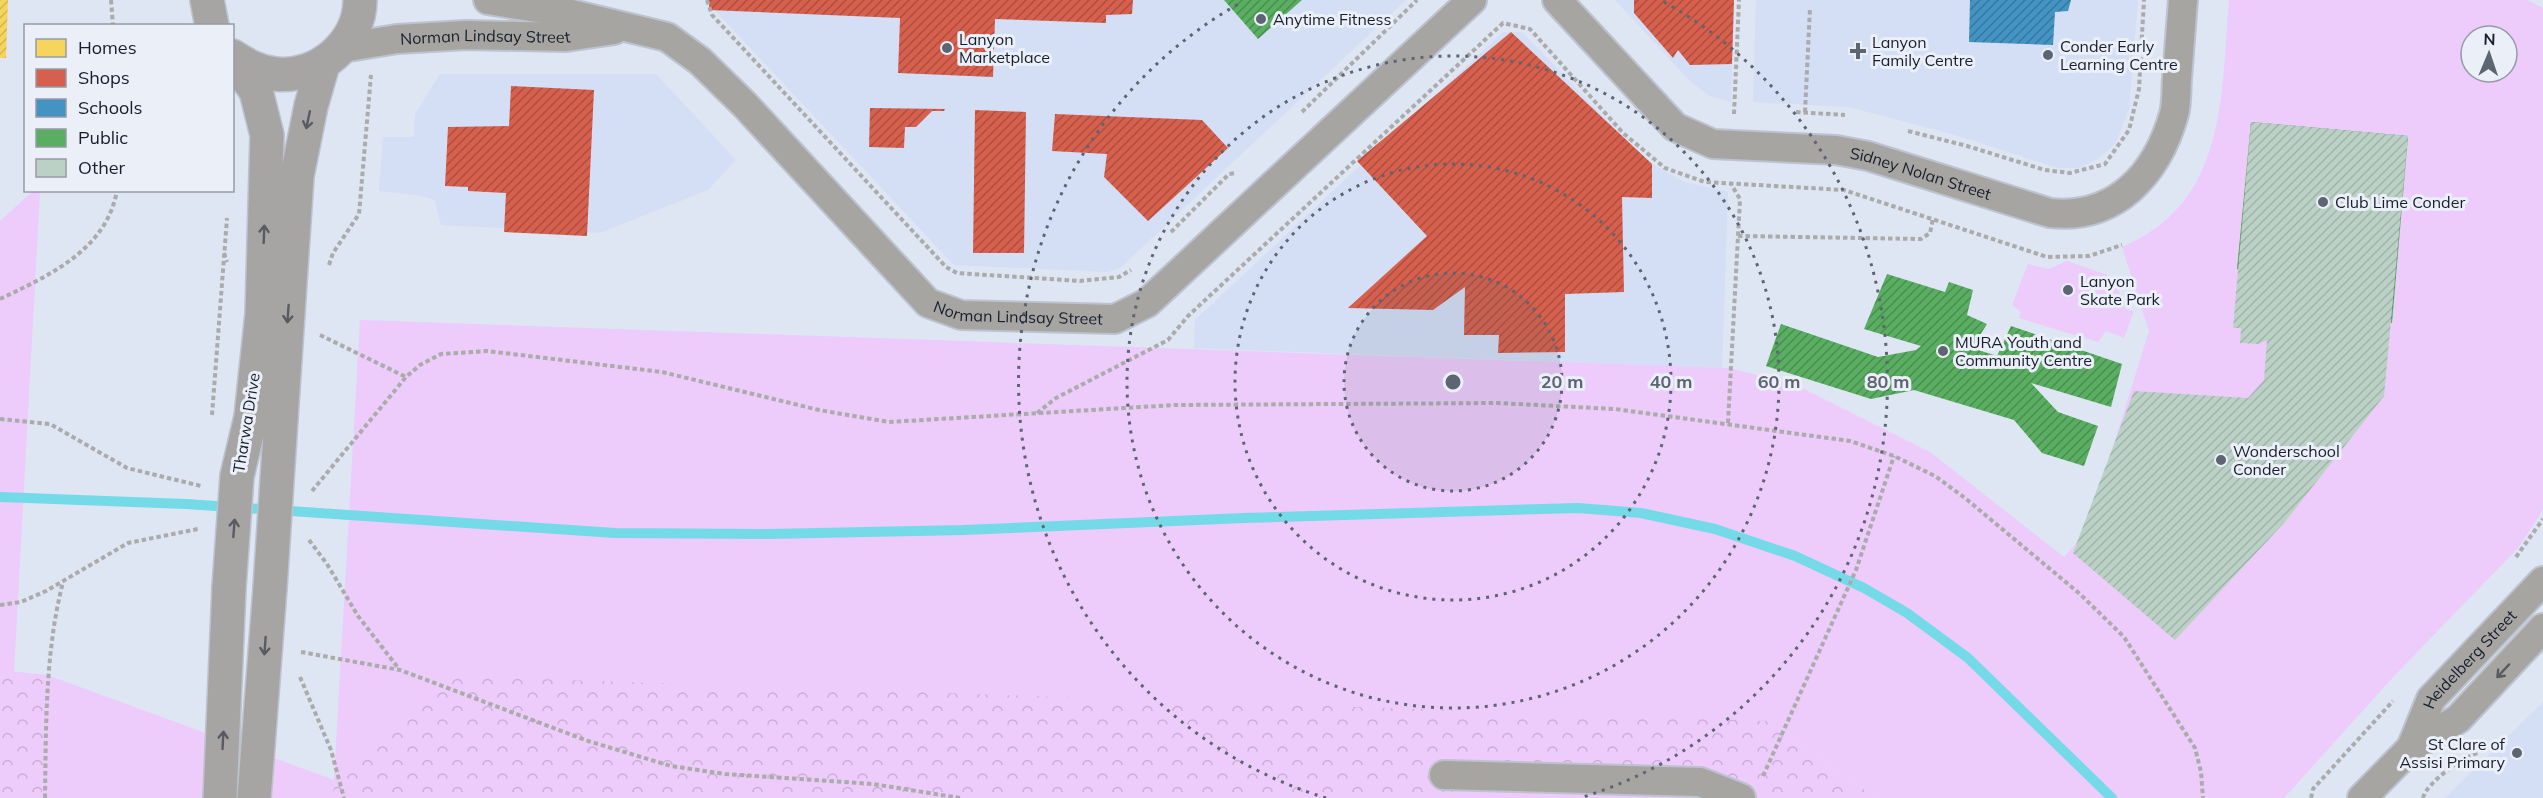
<svg xmlns="http://www.w3.org/2000/svg" width="2543" height="798" font-family="Mulish,sans-serif">
<style>
.built{fill:#d4def5}
.grass{fill:#edcbfa;fill-rule:evenodd}
.park{fill:url(#park-crowns)}
.homes{fill:url(#homes-hatch)}
.shops{fill:url(#shops-hatch)}
.schools{fill:url(#schools-hatch)}
.public{fill:url(#public-hatch)}
.lines{fill:none;stroke-linecap:round;stroke-linejoin:round}
.stream{stroke:#75dae8;stroke-width:10}
.building{fill:url(#building-hatch)}
.minor-casing{stroke:#bcc2ce;stroke-width:32}
.secondary-casing{stroke:#bcc2ce;stroke-width:36}
.path{stroke:#ababac;stroke-width:4;stroke-dasharray:4.5 3;stroke-linecap:butt}
.minor{stroke:#a7a5a1;stroke-width:28}
.secondary{stroke:#a7a5a3;stroke-width:33}
.secondary-bridge-casing{stroke:#bcc2ce;stroke-width:36;stroke-linecap:butt}
.secondary-bridge{stroke:#a7a5a3;stroke-width:33}
.oneway{stroke:#585b62}
.oneway2{stroke:#585b61}
.ring{fill:none;stroke:#5d6472;stroke-width:3;stroke-dasharray:3 6}
.poi-dot{fill:#5d6472;stroke:#ebeff8;stroke-width:2}
.labels{text-anchor:middle;dominant-baseline:central;stroke-width:6;stroke-linejoin:round;paint-order:stroke}
.poi-label{font-size:16px;fill:#171e2d;stroke:#ebeff8;text-anchor:start}
.street-label{font-size:16px;fill:#171e2d;stroke:#ebeff8}
.centre{fill:#5d6472;stroke:#ebeff8;stroke-width:3}
.ring-label{font-size:18px;text-anchor:middle;font-weight:bold;fill:#5d6472;stroke:#ebeff8;stroke-width:6;stroke-linejoin:round;paint-order:stroke}
</style>
<defs>
<pattern id="park-crowns" width="20" height="18" patternUnits="userSpaceOnUse" patternTransform="scale(1.5)"><rect width="20" height="18" fill="#edcbfa"/><path d="M2 6a3 3 0 1 1 6 0M12 15a3 3 0 1 1 6 0" fill="none" stroke="#caaed7"/></pattern>
<pattern id="homes-hatch" width="6" height="6" patternUnits="userSpaceOnUse" patternTransform="scale(1.5)"><rect width="6" height="6" fill="#f6d55c"/><path d="M-1 1l2-2M0 6l6-6M5 7l2-2" fill="none" stroke="#d2b650"/></pattern>
<pattern id="shops-hatch" width="6" height="6" patternUnits="userSpaceOnUse" patternTransform="scale(1.5)"><rect width="6" height="6" fill="#d6604d"/><path d="M-1 1l2-2M0 6l6-6M5 7l2-2" fill="none" stroke="#ad4f40"/></pattern>
<pattern id="schools-hatch" width="6" height="6" patternUnits="userSpaceOnUse" patternTransform="scale(1.5)"><rect width="6" height="6" fill="#4393c3"/><path d="M-1 1l2-2M0 6l6-6M5 7l2-2" fill="none" stroke="#37779f"/></pattern>
<pattern id="public-hatch" width="6" height="6" patternUnits="userSpaceOnUse" patternTransform="scale(1.5)"><rect width="6" height="6" fill="#5aae61"/><path d="M-1 1l2-2M0 6l6-6M5 7l2-2" fill="none" stroke="#498d50"/></pattern>
<pattern id="building-hatch" width="6" height="6" patternUnits="userSpaceOnUse" patternTransform="scale(1.5)"><rect width="6" height="6" fill="#bcd1c6"/><path d="M-1 1l2-2M0 6l6-6M5 7l2-2" fill="none" stroke="#a1b3aa"/></pattern>
</defs>
<rect width="100%" height="100%" fill="#dee5f3"/>
<path class="built" d="M705,0H1406L1120,268L1108,272L954,265Z
M1615,0H1734L1731,102L1710,96L1691,82Z
M1756,0H2138L2129,109L2115,144L2098,159L2078,168H2057L1959,136L1849,107L1753,102Z
M1503,32H1522L1644,159L1684,182L1728,192L1722,368L1194,348L1195,320Z
M440,74H656L736,160L708,190L600,233L441,225L435,201L423,196L379,191L383,137H414L415,114Z
M2543,702V798H2445L2537,708Z"/>
<path class="grass" d="M2229,0H2527L2543,8V510L2518,548L2395,675L2284,798H1876L1766,721L334,781L333,798H42L47,675L334,780L360,320L1728,368L1794,384L1930,452L2064,557L2087,531L2149,331L2122,247C2227,203 2221,97 2229,0ZM2471,36H2507V72H2471Z
M33,191H40L14,672L0,670V221Z
M2067,261L2110,276L2127,305L2125,309L2134,311L2124,338L2106,331L2098,342L2019,318L2021,312L2012,305L2028,264L2049,269Z"/>
<path class="park" d="M0,670L47,675L42,798H0Z
M448,676L1766,721L1876,798H333L334,781Z"/>
<path class="homes" d="M0,0H8L6,58H0Z"/>
<path class="shops" d="M709,0H1133L1132,14L1106,15V23L995,19L993,77L898,73L900,18L709,10Z
M1634,0H1734L1732,64L1690,65L1678,50L1673,58L1634,13Z
M1511,32L1652,164V198L1622,197L1624,292L1565,294V352L1498,353L1499,335H1464L1465,287L1433,310L1348,308L1427,236L1357,161Z
M511,86L594,90L587,236L504,232L506,193L468,191V187L445,186L448,127L509,126Z
M870,108L945,109L944,111H932L916,127H905L904,148L869,147Z
M975,110L1026,112L1024,253H973Z
M1055,114L1202,120L1228,148L1148,221L1104,177L1107,154L1052,151Z"/>
<path class="schools" d="M1970,0H2071L2068,11L2055,12L2053,45L1969,42Z"/>
<path class="public" d="M1224,0H1302L1258,39Z
M2251,122L2408,136L2392,323L2238,309L2241,271L2237,269Z
M1887,274L1945,292L1949,282L1973,290L1967,315L1987,324L1972,348L1997,356L2011,326L2122,364L2111,407L2031,383L2058,412L2098,426L2084,466L2042,453L2014,420L1914,390L1871,399L1766,366L1781,324L1878,357L1916,350L1921,346L1864,329Z"/>
<g class="lines">
<path class="stream" d="M0,497L186,504L615,533L768,534L964,530L1244,518L1578,508L1641,513L1715,529L1795,556L1864,588L1907,613L1968,658L2112,798"/>
</g>
<path class="building" d="M2251,122L2408,136L2384,396L2284,523L2175,640L2073,553L2134,391L2248,398L2264,380L2267,340L2258,344L2240,343L2241,328H2233Z"/>
<g class="lines">
<g class="minor-casing">
<g id="minor">
<path id="s1" d="M488,0L567,13L667,37L700,61L745,105L928,303L961,315L1115,319L1147,303L1472,0"/>
<path id="s2" d="M1557,0L1675,127L1713,144L1836,150L1868,156L2050,213C2116,220 2157,174 2174,114C2177,103 2176,90 2177,78C2179,52 2181,26 2183,0"/>
<path id="s3" d="M342,48L397,39L466,35L566,37L614,30"/>
<path id="s4" d="M2411,748L2431,699L2543,581"/>
<path d="M1444,775L1700,782L1741,798"/>
<path d="M2362,798L2411,748L2458,719L2543,628"/>
</g>
</g>
<g class="secondary-casing">
<path id="secondary" d="M207,0L212,26
M232,56C246,65 258,72 275,74C318,79 360,43 360,0
M232,57L256,91L267,135L262,314L251,417
M281,419L297,176L311,106L323,64
M220,798L229,587
M254,798L270,588"/>
</g>
<path class="path" d="M111,0L113,26
M707,0L712,15L946,267L957,273L1080,281L1119,277L1131,270
M1302,112L1417,0
M1796,112L1845,115
M1805,112L1810,8
M1734,114L1739,0
M1908,131L1967,146L2045,170L2070,173L2105,164L2129,130L2139,89L2144,0
M1171,232L1229,174L1236,173
M1738,236L1921,239L1930,233L1933,219
M224,253L227,262
M329,265L333,253L359,214L371,75
M0,299C48,276 107,250 117,190
M320,335L406,377
M1037,413L1056,398L1168,340L1188,316L1503,23L1530,29L1623,133L1665,168L1705,182L1844,190L2047,257L2089,256L2122,245
M212,415L227,218
M0,419L50,424L127,468L201,486
M1728,423L1740,199L1731,184
M312,491L406,377L420,365L441,354L487,351L662,372L819,410L889,422L1175,405L1497,403L1615,409L1850,441L1894,456L1935,476L1965,498L2080,594L2124,637L2195,748L2201,772L2203,798
M309,540L327,564L358,616L399,669
M2516,557L2543,519
M0,605L21,602L46,591L128,543L198,529
M301,652L400,670L588,741L671,766L725,774L873,784L960,798
M300,677L331,750L344,798
M1763,776L1856,570L1894,456
M45,798C46,726 45,652 63,582
M2311,798L2313,789L2393,701
M2423,798C2426,783 2464,756 2478,753L2487,740"/>
<use href="#minor" class="minor"/>
<use href="#secondary" class="secondary"/>
<g class="secondary-bridge-casing">
<path id="secondary-bridge" d="M229,587L237,476L251,417
M270,588L281,419"/>
</g>
<use href="#secondary-bridge" class="secondary-bridge"/>
</g>
<defs><path id="oneway-shaft" d="M-6 0H5M1.5-3L5.5 0L1.5 3" fill="none" stroke-width="1.6" stroke-linecap="round" stroke-linejoin="round" transform="scale(1.5)"/></defs>
<g class="oneway">
<use href="#oneway-shaft" transform="translate(308 120) rotate(102)"/>
<use href="#oneway-shaft" transform="translate(264 234) rotate(-88)"/>
<use href="#oneway-shaft" transform="translate(288 314) rotate(94)"/>
<use href="#oneway-shaft" transform="translate(234 528) rotate(-86)"/>
<use href="#oneway-shaft" transform="translate(265 646) rotate(94)"/>
<use href="#oneway-shaft" transform="translate(223 740) rotate(-87)"/>
</g>
<use class="oneway2" href="#oneway-shaft" transform="translate(2503 671) rotate(133)"/>
<circle cx="1453" cy="382" r="109" fill="#5d6472" fill-opacity=".12"/>
<g class="ring">
<circle cx="1453" cy="382" r="109"/>
<circle cx="1453" cy="382" r="218"/>
<circle cx="1453" cy="382" r="326"/>
<path d="M1326 798A435 435 0 0 1 1242 2M1664 2A435 435 0 0 1 1580 798"/>
</g>
<g class="poi-dot">
<circle cx="1261" cy="19" r="6"/>
<circle cx="947" cy="48" r="6"/>
<path d="M1855 42h6v6h6v6h-6v6h-6v-6h-6v-6h6z"/>
<circle cx="2048" cy="55" r="6"/>
<circle cx="2323" cy="202" r="6"/>
<circle cx="2068" cy="290" r="6"/>
<circle cx="1943" cy="351" r="6"/>
<circle cx="2221" cy="460" r="6"/>
<circle cx="2517" cy="753" r="6"/>
</g>
<g class="labels">
<g class="poi-label">
<text x="1273" y="19">Anytime Fitness</text>
<text x="959" y="39">Lanyon<tspan x="959" dy="18">Marketplace</tspan></text>
<text x="1872" y="42">Lanyon<tspan x="1872" dy="18">Family Centre</tspan></text>
<text x="2060" y="46">Conder Early<tspan x="2060" dy="18">Learning Centre</tspan></text>
<text x="2335" y="202">Club Lime Conder</text>
<text x="2080" y="281">Lanyon<tspan x="2080" dy="18">Skate Park</tspan></text>
<text x="1955" y="342">MURA Youth and<tspan x="1955" dy="18">Community Centre</tspan></text>
<text x="2233" y="451">Wonderschool<tspan x="2233" dy="18">Conder</tspan></text>
<text x="2505" y="744" text-anchor="end">St Clare of<tspan x="2505" dy="18">Assisi Primary</tspan></text>
</g>
<g class="street-label">
<text stroke="none"><textPath href="#s3" startOffset="144">Norman Lindsay Street</textPath></text>
<text stroke="none"><textPath href="#s2" startOffset="426">Sidney Nolan Street</textPath></text>
<text stroke="none"><textPath href="#s1" startOffset="648">Norman Lindsay Street</textPath></text>
<text transform="translate(246 423) rotate(-81)">Tharwa Drive</text>
<text stroke="none"><textPath href="#s4" startOffset="108">Heidelberg Street</textPath></text>
</g>
</g>
<circle cx="1453" cy="382" r="9" class="centre"/>
<g class="ring-label">
<text x="1562" y="388">20 m</text>
<text x="1671" y="388">40 m</text>
<text x="1779" y="388">60 m</text>
<text x="1888" y="388">80 m</text>
</g>
<rect x="24" y="24" width="210" height="168" fill="#ebeff8" stroke="#969ba7" stroke-width="1.5"/>
<rect x="36" y="39" width="30" height="18" fill="#f6d55c" stroke="#969ba7" stroke-width="1.5"/>
<text x="78" y="54" font-size="18" fill="#171e2d">Homes</text>
<rect x="36" y="69" width="30" height="18" fill="#d6604d" stroke="#969ba7" stroke-width="1.5"/>
<text x="78" y="84" font-size="18" fill="#171e2d">Shops</text>
<rect x="36" y="99" width="30" height="18" fill="#4393c3" stroke="#969ba7" stroke-width="1.5"/>
<text x="78" y="114" font-size="18" fill="#171e2d">Schools</text>
<rect x="36" y="129" width="30" height="18" fill="#5aae61" stroke="#969ba7" stroke-width="1.5"/>
<text x="78" y="144" font-size="18" fill="#171e2d">Public</text>
<rect x="36" y="159" width="30" height="18" fill="#bcd1c6" stroke="#969ba7" stroke-width="1.5"/>
<text x="78" y="174" font-size="18" fill="#171e2d">Other</text>
<g transform="translate(2489 54) rotate(2)"><circle r="28" fill="#ebeff8" stroke="#969ba7" stroke-width="1.5"/>
<path d="M0-4.5L10 22L0 15L-10 22Z" fill="#5d6472"/>
<text y="-9" font-size="16" font-weight="bold" text-anchor="middle" fill="#171e2d">N</text>
</g>
</svg>
